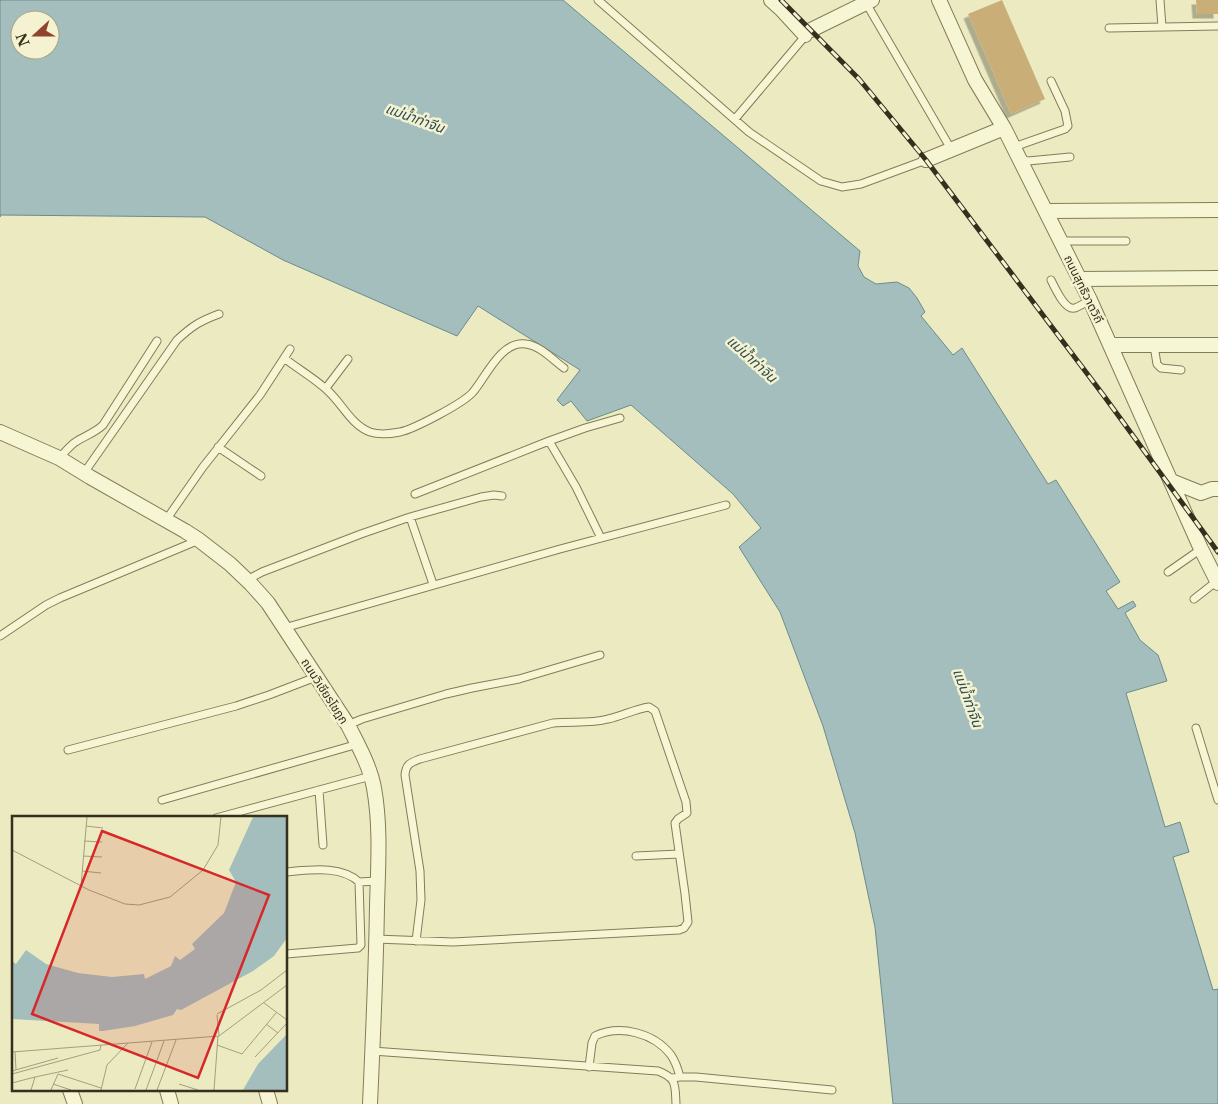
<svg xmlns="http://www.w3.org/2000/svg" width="1218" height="1104" font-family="'Libre Baskerville','Noto Sans Thai',serif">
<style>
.water{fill:#a3bebd;stroke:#6b8c8c;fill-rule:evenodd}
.building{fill:#c9ae78;filter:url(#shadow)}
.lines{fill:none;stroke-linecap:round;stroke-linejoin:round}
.service-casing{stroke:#857b59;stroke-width:9}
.minor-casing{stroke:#857b59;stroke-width:16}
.service{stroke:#f7f6d4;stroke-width:7}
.minor{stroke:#f7f6d4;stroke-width:14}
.rail-casing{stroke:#352f1d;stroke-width:5}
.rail{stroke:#f4f2d0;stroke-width:3;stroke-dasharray:9;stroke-linecap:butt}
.labels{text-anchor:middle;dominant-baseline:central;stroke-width:5;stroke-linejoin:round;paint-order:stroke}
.street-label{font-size:12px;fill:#352f1d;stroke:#f4f2d0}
.water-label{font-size:14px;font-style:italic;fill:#2d4d54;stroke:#f4f2d0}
.inset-road{fill:none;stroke:#a39f7f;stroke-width:1}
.view{fill:#d62828;fill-opacity:0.15;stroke:#d62828;stroke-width:2.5}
.inset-edge{fill:none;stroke:#352f1d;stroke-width:2.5}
</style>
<defs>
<filter id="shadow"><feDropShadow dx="-4.5" dy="4.5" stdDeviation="0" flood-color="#0004"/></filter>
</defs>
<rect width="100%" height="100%" fill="#eceac1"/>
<path class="water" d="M0,0H563L860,251L858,266L864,277L876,284L897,282L909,288L917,298L925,312L921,316L953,355L962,348L1048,484L1056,480L1120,582L1106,591L1118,609L1133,601L1136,606L1125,613L1140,640L1158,655L1167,681L1126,693L1165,827L1180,822L1189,852L1173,857L1213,990L1218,989V1104H893L875,927L855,833L823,726L780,612L739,547L761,528L733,494L631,405L587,421L571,401L563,406L557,400L580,370L478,306L457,336L283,260L205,217L1,215L0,217ZM20,20H50V50H20Z"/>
<path class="building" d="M1002,0L1045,99L1011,114L968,14Z
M1196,0H1218V14H1197Z"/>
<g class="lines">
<g class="service-casing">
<path id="service" d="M598,0L749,132L821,181L842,187L861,184L926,160
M1160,0L1162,27
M866,3L951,149
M1109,28L1218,26
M735,119L806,35
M1014,147L1065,129L1068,126L1065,111L1051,81
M1020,159L1028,161L1070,157
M1061,241H1126
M1051,280C1055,288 1065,311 1075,308C1080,306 1085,303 1090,300
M1154,346L1157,364L1161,368L1181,370
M284,358C298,369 314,378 327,390C342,403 351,425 370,432C379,435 390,434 400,432C414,429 464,403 473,392C486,377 501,340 526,344C541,346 553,360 564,368
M326,388L348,359
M549,441L585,428L620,418
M218,447L261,476
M59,458C64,453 69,447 74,443C84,436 95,433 103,425L157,341
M84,473L177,340C192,326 200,321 219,314
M415,494L549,441L576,487L601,538
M410,517L481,497L494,495L502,496
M166,520L203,467L260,395L290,349
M1168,572L1201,549
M247,580L262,572L361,534L410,517L433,584
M1194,599L1217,581
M284,628L560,549L726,505
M0,636L46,605L60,598L199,540
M348,725L362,719L446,694L472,688L519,679L600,655
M1196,728L1218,800
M68,750L236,706L269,695L316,677
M319,790L323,845
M162,800L358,744
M216,818L371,776
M636,856L679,854
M286,872C310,870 341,865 359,882
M376,939L453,942L679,930L684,928L688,922L685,894L675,823L678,819L687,813L686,802L655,711L649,707C635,709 622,716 608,719C590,724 571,721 553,723L420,759C410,763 406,764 405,775L420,871L421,900L416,941
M286,954L358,948L361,945L359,882L377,881
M372,1051L658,1071C677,1078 675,1085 676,1104
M589,1067L592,1043L595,1036C620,1024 654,1033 671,1055C675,1061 678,1069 680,1077
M672,1078L680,1077H696L832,1090"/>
</g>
<g class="minor-casing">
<path id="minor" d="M771,0L781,9L805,35
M939,0L975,80L1004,128L1090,300L1201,549L1218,583
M811,30L872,0
M926,160L1004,128
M1046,211L1218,210
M1079,279L1218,278
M1111,345H1218
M0,432L59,458L90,477L185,531L199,540L230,564L251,584L268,603L348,725C358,745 370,766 374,788C381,827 378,867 377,906C376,972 373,1038 370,1104
M1171,481L1201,493L1212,489H1218
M70,1090L75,1104
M167,1090L171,1104
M266,1090L270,1104"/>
</g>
<use href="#service" class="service"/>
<use href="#minor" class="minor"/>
<g class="rail-casing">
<path id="rail" d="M781,0L859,79L926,160L1104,396L1218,552"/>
</g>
<use href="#rail" class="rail"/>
</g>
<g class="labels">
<g class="street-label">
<text transform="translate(1084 289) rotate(64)">ถนนสุทธิวาตวิถี</text>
<text transform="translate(325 691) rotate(57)">ถนนวิเชียรโชฎก</text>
</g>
<g class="water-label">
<text transform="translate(415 118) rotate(20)">แม่น้ำท่าจีน</text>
<text transform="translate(752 359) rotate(42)">แม่น้ำท่าจีน</text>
<text transform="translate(968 698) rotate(70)">แม่น้ำท่าจีน</text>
</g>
</g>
<g transform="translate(12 816)">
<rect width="275" height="275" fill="#eceac1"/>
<path d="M241,1H275V122L262,140L241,155L169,194L165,193L161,199L123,210L91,215H87V208L0,203V145L4,148L14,134L34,148L66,157L100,161L132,158L133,163L159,150L163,140L168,144L183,133L180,128L212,97L224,66L217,54ZM275,218V274H231L246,248Z" fill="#a3bebd"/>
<path class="inset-road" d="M74,10L91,12M72,25L90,26M0,34L77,74L113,88L127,89L158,81L191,54L206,29L209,1M71,40L90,41M70,55L89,57M69,70L75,1M252,187L275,204M205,198L249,174L275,154M205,199L207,219M254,208L266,217M205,229L230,238L264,197M0,236L207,220L275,169M3,236L4,254M243,241L275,207M0,255L46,242M0,258L88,234L89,229M0,267L23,261M41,268L59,274M167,268L186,274M123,273L140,226M19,274L23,261L56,254M39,274L46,258L89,272M89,274L95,249L116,227M134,274L152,225M145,274L164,224M202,274L206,220"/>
<path class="view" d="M90,15L257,79L186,262L20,198Z"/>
<rect width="275" height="275" class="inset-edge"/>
</g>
<g transform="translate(35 35) rotate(249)"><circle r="24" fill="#f4f2d0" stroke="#a8a488"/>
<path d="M0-4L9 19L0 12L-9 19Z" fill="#91442c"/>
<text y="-8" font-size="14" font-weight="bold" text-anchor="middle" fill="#352f1d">N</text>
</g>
</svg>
